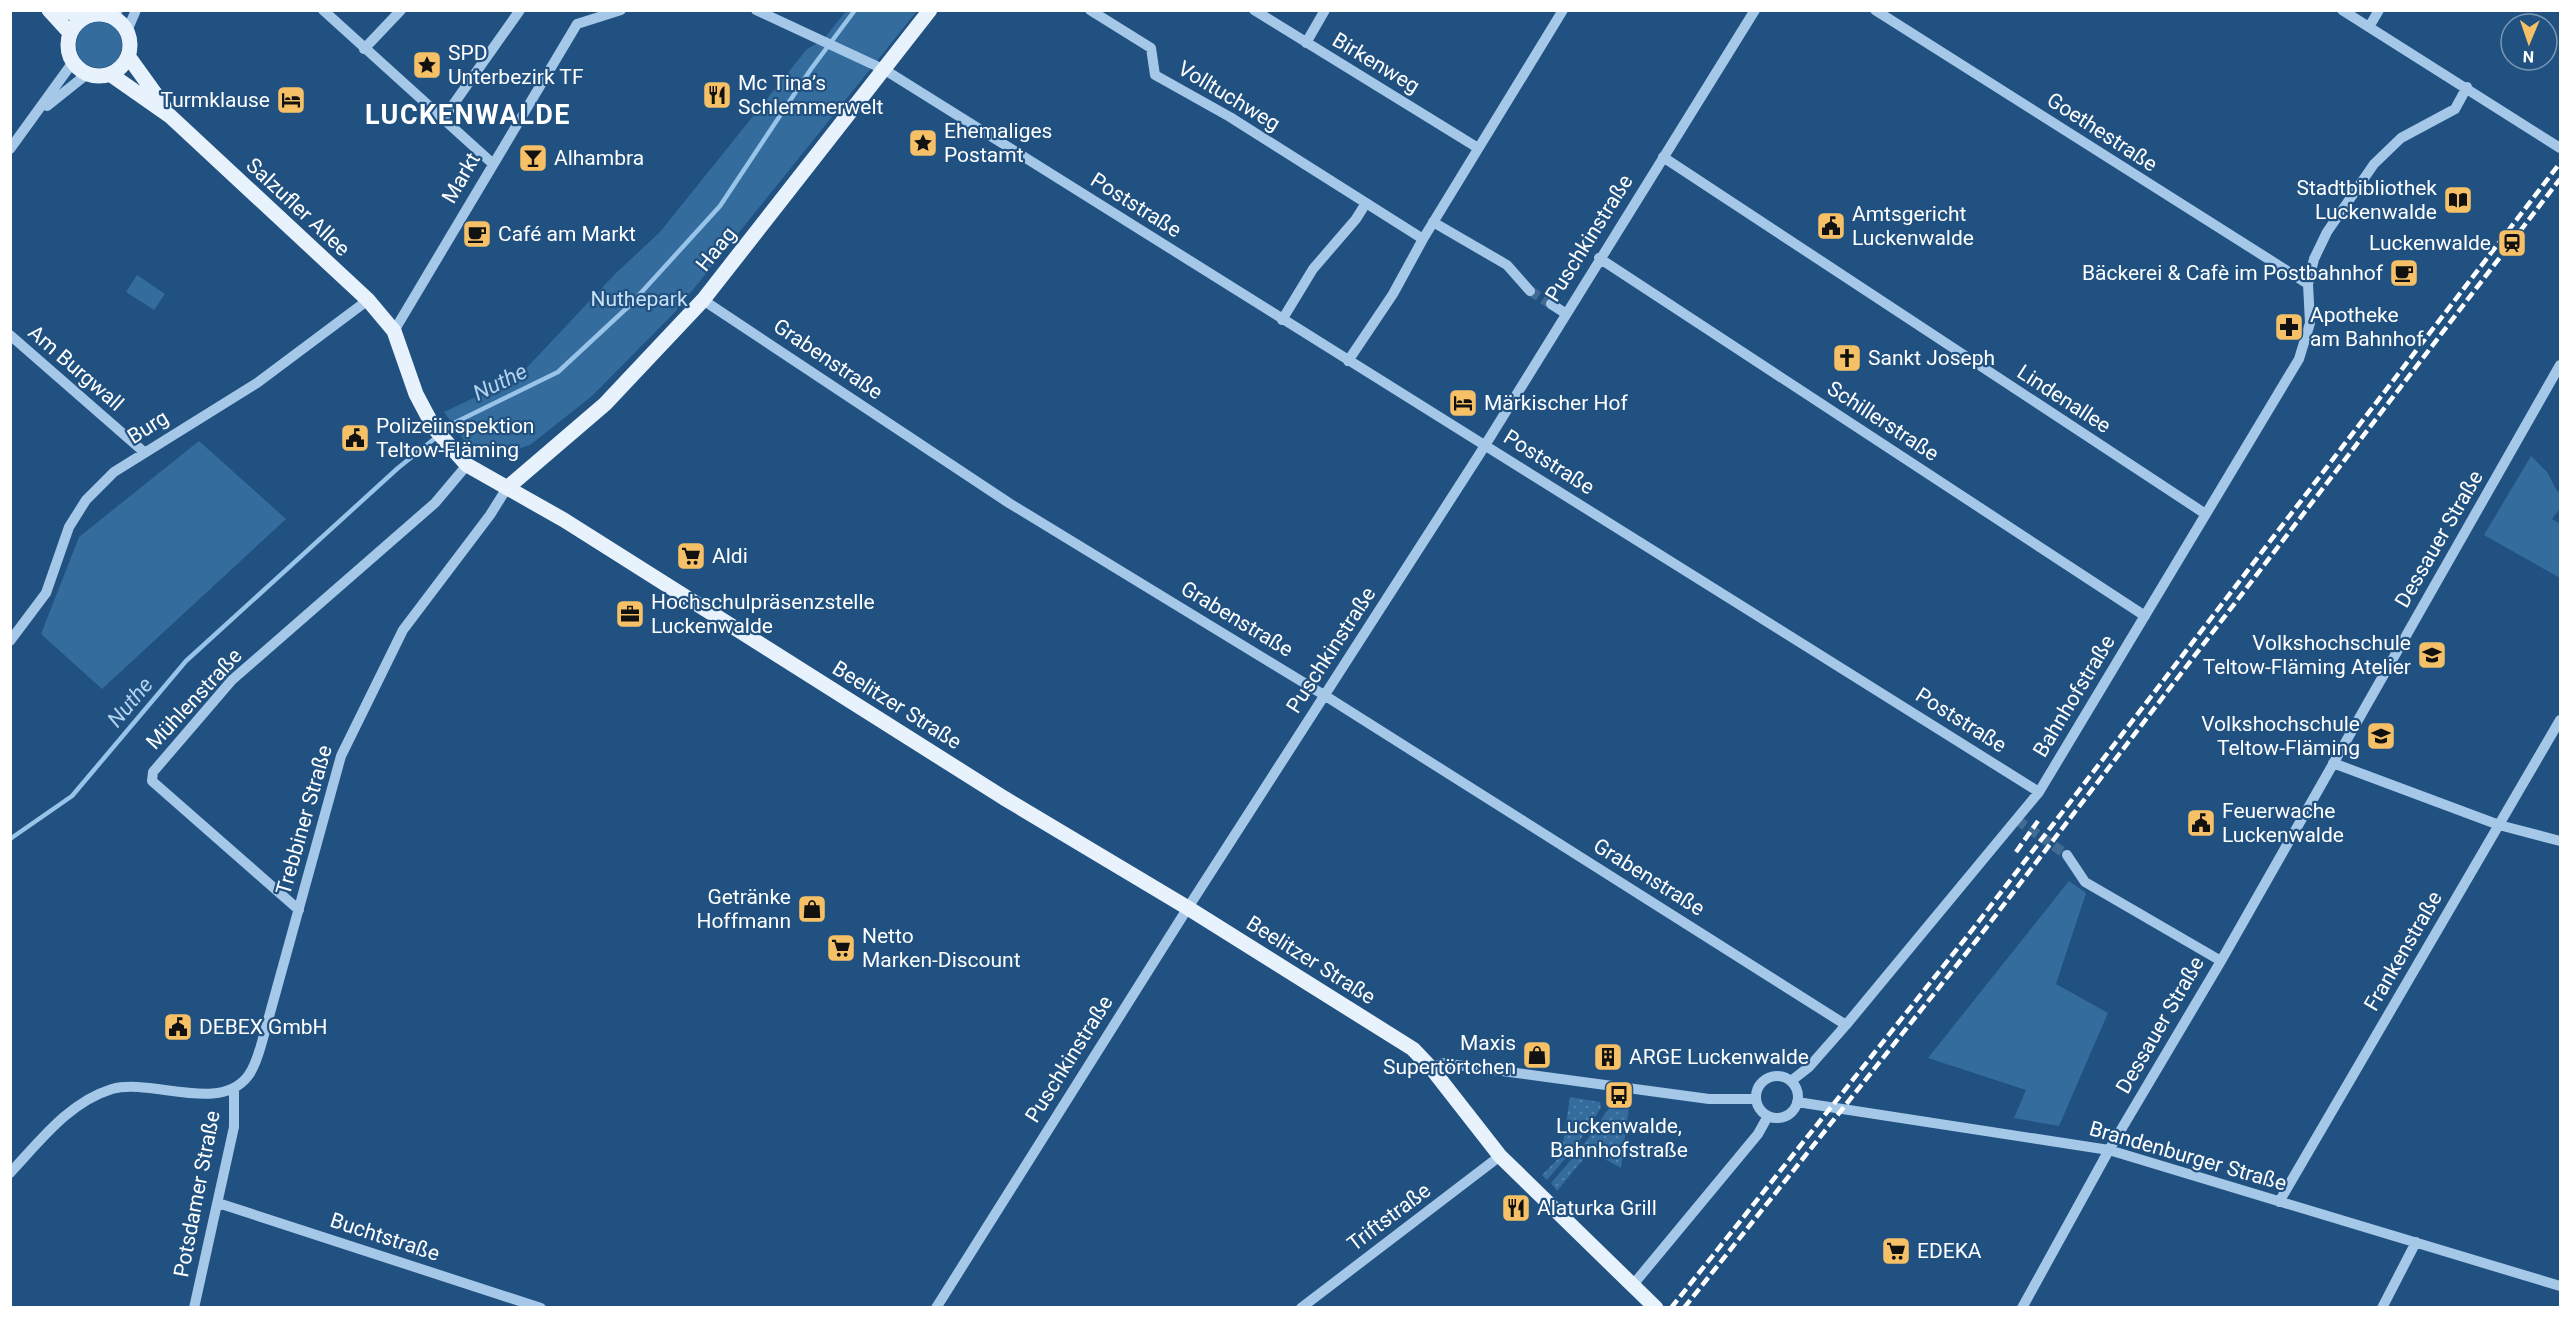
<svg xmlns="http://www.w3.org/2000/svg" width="2571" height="1318" font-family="Roboto,sans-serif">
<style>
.grass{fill:url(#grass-dots)}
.park{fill:#346c9e}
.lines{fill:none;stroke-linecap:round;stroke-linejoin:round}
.stream{stroke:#99c4e9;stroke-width:4.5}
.minor-tunnel{stroke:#416b93;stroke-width:10;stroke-dasharray:10 5;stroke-linecap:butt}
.minor{stroke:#a5c8e8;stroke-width:10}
.major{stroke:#e7f2fd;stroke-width:15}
.rail{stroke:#fff;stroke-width:4.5;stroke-dasharray:10 4.5;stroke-linecap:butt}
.labels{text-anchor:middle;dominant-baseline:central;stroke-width:4.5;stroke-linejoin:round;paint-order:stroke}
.poi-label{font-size:21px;fill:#fff;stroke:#205180;text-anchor:start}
.street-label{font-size:21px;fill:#fff;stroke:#205180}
.park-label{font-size:21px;fill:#c9e1f6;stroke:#205180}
.water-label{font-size:22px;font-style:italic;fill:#b0d2ef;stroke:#205180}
.district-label{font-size:27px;font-weight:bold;letter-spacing:1.5px;fill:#fff;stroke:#205180}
</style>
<defs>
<pattern id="grass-dots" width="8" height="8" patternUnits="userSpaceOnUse" patternTransform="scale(1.5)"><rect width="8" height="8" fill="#346c9e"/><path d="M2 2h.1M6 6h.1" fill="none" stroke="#5282ad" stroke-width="1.8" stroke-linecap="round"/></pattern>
</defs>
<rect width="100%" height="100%" fill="#205180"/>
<path class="grass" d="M1570,1097L1600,1102L1601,1108L1576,1146L1547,1180L1542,1175L1561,1156Z
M1612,1104L1629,1106L1621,1168L1590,1151L1557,1191L1551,1183L1579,1151Z"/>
<path class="park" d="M846,11H917L675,312L592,396L530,445L495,456L464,440L444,412L518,377L615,274L660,232L807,49L823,40Z
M76 45a23 23 0 1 1 46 0a23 23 0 1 1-46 0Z
M137,275L165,294L154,310L126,292Z
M199,441L286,519L102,689L41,634L79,537Z
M2531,456L2547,472L2557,491L2560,492V508L2552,519L2560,524V578L2484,535Z
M2069,881L2086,893L2056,984L2108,1013L2059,1126L2014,1118L2026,1090L1928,1058Z"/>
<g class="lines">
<path class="stream" d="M10,839L72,796L186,661L398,468L454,423L558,372L629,306L720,206L811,69L855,10"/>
<path class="minor-tunnel" d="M1530,291L1551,304
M2017,820L2067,855"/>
<path class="minor" d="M323,10L492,163
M756,10L885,70L2039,792
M1090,10L1151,48L1155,75L1230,117L1423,239
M1254,10L1478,148
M1875,10L2308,284
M2342,10L2560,148
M111,16L118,10
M2369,27L2379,10
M127,31L136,10
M1306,43L1325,10
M364,49L401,10
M47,106L87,74
M443,119L520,10
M10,149L73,62
M1663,157L2204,513
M1433,222L1507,265L1530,291
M1599,258L2145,616
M703,300L1009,503L1324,695L1846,1025
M1551,304L1565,313
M1282,320L1313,269L1356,219L1366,203
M394,331L577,24L621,10
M10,335L144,452
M1348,361L1393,294L1423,239L1563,10
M10,641L46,593L69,527L86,500L114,472L257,383L368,300
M2333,763L2499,825L2560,841
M2067,855L2085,882L2221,961
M299,910L152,781L153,772L232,680L435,503L467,465
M1432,1069L1442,1063L1709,1099H1756
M1756 1097a21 21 0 1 1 42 0a21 21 0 1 1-42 0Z
M1791,1081L1809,1067L1846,1025L2039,792L2299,359L2310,323L2308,284L2314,259L2327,232L2374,164L2401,138L2455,109L2467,87
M1797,1102L2109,1150L2560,1286
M10,1173C40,1141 69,1102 112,1089C152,1078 219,1114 248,1076C255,1067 259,1053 262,1042L341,756L403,630L490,515L507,488
M2279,1202L2560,720
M218,1203L541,1308
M1632,1286L1758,1134L1768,1116
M194,1308L234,1127V1088
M936,1308L1182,917L1479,455L1755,10
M1301,1308L1500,1156
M2022,1308L2109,1150L2221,961L2560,365
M2382,1308L2416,1242"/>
<path class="major" d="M49,10L70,33
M66,10L82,18
M68 45a31 31 0 1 1 62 0a31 31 0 1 1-62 0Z
M128,56L164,106
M110,74L170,116L368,300L394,331L416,394L434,428L467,465L564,520L1004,798L1188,908L1413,1049L1432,1069L1500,1156L1656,1308
M507,488L605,404L703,300L930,10"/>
<path class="rail" d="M2016,852L2038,821
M1671,1308L1969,934L2560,163
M1684,1308L1976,941L2560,179"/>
</g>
<defs>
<g id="sight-square" transform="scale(1.5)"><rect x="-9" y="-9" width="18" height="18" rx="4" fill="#f5c066" stroke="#205180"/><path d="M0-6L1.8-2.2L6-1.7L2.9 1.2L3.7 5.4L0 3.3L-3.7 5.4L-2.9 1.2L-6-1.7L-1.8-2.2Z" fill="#111"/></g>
<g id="restaurant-square" transform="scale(1.5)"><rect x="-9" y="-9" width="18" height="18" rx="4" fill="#f5c066" stroke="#205180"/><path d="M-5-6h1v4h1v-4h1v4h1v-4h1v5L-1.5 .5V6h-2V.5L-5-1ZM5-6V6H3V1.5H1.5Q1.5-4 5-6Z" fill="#111"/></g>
<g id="hotel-square" transform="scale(1.5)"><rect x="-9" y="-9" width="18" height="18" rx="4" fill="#f5c066" stroke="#205180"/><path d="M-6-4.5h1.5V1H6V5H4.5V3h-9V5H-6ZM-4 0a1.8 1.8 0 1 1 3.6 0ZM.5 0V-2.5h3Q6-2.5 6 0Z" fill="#111"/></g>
<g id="bar-square" transform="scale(1.5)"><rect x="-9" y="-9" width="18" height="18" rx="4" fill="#f5c066" stroke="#205180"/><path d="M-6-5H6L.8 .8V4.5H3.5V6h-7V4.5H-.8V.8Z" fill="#111"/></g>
<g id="library-square" transform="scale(1.5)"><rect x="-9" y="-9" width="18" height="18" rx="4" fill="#f5c066" stroke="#205180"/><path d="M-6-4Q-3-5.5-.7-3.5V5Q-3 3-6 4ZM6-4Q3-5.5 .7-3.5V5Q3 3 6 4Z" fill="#111"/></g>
<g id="civic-square" transform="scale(1.5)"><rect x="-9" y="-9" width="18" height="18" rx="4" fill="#f5c066" stroke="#205180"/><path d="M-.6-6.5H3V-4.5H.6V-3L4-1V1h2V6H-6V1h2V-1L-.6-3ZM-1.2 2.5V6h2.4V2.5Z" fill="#111"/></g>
<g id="cafe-square" transform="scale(1.5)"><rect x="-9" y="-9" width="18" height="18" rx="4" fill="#f5c066" stroke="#205180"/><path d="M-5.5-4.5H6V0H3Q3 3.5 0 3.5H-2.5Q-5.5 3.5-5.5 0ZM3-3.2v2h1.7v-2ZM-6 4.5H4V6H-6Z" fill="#111"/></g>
<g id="station-square" transform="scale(1.5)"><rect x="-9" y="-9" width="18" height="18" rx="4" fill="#f5c066" stroke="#205180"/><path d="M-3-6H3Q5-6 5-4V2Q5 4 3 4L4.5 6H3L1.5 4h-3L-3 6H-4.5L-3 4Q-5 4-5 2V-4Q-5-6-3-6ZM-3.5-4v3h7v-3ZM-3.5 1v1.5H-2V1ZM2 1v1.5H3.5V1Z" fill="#111"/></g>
<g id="pharmacy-square" transform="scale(1.5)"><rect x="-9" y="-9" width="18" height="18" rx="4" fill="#f5c066" stroke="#205180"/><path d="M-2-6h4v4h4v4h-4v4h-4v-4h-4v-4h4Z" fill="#111"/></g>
<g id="church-square" transform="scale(1.5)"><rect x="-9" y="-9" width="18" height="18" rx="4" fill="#f5c066" stroke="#205180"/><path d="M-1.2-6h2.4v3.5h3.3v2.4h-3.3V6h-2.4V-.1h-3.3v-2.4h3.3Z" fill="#111"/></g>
<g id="supermarket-square" transform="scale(1.5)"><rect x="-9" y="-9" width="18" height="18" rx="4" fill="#f5c066" stroke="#205180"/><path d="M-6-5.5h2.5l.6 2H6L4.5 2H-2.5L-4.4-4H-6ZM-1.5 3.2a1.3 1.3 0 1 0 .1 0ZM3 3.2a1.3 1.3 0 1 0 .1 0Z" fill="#111"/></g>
<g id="office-square" transform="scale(1.5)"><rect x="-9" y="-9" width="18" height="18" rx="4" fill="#f5c066" stroke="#205180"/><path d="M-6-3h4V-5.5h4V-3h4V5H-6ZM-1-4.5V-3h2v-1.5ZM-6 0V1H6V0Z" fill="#111"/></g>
<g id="university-square" transform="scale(1.5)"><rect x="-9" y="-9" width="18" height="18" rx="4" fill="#f5c066" stroke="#205180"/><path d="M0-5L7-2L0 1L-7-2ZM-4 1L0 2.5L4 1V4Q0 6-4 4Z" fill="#111"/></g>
<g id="shop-square" transform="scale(1.5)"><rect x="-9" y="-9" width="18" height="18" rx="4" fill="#f5c066" stroke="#205180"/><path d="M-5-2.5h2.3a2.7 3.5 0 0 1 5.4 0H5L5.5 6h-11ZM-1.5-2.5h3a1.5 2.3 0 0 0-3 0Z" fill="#111"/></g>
<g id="building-square" transform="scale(1.5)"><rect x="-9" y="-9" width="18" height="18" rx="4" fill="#f5c066" stroke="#205180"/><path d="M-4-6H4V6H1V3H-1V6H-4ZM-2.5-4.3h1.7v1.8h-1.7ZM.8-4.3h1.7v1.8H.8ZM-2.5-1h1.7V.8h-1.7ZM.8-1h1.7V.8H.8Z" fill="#111"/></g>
<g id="bus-square" transform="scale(1.5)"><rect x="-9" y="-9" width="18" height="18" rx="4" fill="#f5c066" stroke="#205180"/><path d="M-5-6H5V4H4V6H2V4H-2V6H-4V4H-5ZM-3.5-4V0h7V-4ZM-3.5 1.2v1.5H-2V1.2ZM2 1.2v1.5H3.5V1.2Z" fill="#111"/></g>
</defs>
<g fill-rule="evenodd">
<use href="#sight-square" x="427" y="65"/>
<use href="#restaurant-square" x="717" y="95"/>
<use href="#hotel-square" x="291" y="100"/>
<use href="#sight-square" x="923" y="143"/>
<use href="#bar-square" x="533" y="158"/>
<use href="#library-square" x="2458" y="200"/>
<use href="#civic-square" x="1831" y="226"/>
<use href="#cafe-square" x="477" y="234"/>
<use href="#station-square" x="2512" y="243"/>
<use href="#cafe-square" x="2404" y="273"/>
<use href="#pharmacy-square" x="2289" y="327"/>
<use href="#church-square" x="1847" y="358"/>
<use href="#hotel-square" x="1463" y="403"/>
<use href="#civic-square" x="355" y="438"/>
<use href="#supermarket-square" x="691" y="556"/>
<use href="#office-square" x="630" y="614"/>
<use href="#university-square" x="2432" y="655"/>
<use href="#university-square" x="2381" y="736"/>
<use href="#civic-square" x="2201" y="823"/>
<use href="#shop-square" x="812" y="909"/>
<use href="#supermarket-square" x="841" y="948"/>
<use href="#civic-square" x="178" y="1027"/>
<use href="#shop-square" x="1537" y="1055"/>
<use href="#building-square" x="1608" y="1057"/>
<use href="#bus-square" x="1619" y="1095"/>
<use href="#restaurant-square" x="1516" y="1208"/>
<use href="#supermarket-square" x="1896" y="1251"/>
</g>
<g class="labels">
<g class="poi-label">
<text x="448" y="53">SPD<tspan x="448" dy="24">Unterbezirk TF</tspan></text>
<text x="738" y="83">Mc Tina’s<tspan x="738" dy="24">Schlemmerwelt</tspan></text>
<text x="270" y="100" text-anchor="end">Turmklause</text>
<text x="944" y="131">Ehemaliges<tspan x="944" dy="24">Postamt</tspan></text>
<text x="554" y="158">Alhambra</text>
<text x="2437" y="188" text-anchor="end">Stadtbibliothek<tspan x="2437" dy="24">Luckenwalde</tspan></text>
<text x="1852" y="214">Amtsgericht<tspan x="1852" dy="24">Luckenwalde</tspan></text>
<text x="498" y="234">Café am Markt</text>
<text x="2491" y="243" text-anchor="end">Luckenwalde</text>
<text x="2383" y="273" text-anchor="end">Bäckerei &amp; Cafè im Postbahnhof</text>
<text x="2310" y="315">Apotheke<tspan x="2310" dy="24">am Bahnhof</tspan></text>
<text x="1868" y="358">Sankt Joseph</text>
<text x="1484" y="403">Märkischer Hof</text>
<text x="376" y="426">Polizeiinspektion<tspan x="376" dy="24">Teltow-Fläming</tspan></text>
<text x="712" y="556">Aldi</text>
<text x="651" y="602">Hochschulpräsenzstelle<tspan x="651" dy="24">Luckenwalde</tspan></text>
<text x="2411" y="643" text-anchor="end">Volkshochschule<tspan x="2411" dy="24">Teltow-Fläming Atelier</tspan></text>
<text x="2360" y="724" text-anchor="end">Volkshochschule<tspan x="2360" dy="24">Teltow-Fläming</tspan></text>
<text x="2222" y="811">Feuerwache<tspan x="2222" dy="24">Luckenwalde</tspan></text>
<text x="791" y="897" text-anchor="end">Getränke<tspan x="791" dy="24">Hoffmann</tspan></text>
<text x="862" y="936">Netto<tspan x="862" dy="24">Marken-Discount</tspan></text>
<text x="199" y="1027">DEBEX GmbH</text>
<text x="1516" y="1043" text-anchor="end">Maxis<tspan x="1516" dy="24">Supertörtchen</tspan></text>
<text x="1629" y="1057">ARGE Luckenwalde</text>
<text x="1619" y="1126" text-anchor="middle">Luckenwalde,<tspan x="1619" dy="24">Bahnhofstraße</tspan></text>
<text x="1537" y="1208">Alaturka Grill</text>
<text x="1917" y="1251">EDEKA</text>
</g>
<g class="street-label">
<text transform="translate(1376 63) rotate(31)">Birkenweg</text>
<text transform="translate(1229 96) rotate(31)">Volltuchweg</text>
<text transform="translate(2102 132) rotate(33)">Goethestraße</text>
<text transform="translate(461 178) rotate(-60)">Markt</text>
<text transform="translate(1136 205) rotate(32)">Poststraße</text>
<text transform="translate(298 207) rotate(43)">Salzufler Allee</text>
<text transform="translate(1589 238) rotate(-58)">Puschkinstraße</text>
<text transform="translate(716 249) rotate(-51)">Haag</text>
<text transform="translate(828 359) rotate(34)">Grabenstraße</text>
<text transform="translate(76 368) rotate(41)">Am Burgwall</text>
<text transform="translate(2064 399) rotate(33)">Lindenallee</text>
<text transform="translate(1883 421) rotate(33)">Schillerstraße</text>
<text transform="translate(148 427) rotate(-32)">Burg</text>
<text transform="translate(1549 462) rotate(32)">Poststraße</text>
<text transform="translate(2439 539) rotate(-60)">Dessauer Straße</text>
<text transform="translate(1237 619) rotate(31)">Grabenstraße</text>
<text transform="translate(1331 650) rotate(-57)">Puschkinstraße</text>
<text transform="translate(2074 696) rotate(-59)">Bahnhofstraße</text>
<text transform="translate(194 699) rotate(-47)">Mühlenstraße</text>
<text transform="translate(897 705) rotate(32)">Beelitzer Straße</text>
<text transform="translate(1961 720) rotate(32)">Poststraße</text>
<text transform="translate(304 820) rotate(-74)">Trebbiner Straße</text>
<text transform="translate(1649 877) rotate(32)">Grabenstraße</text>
<text transform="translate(2403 951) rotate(-60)">Frankenstraße</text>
<text transform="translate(1311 960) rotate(32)">Beelitzer Straße</text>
<text transform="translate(2160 1025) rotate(-60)">Dessauer Straße</text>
<text transform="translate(1069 1059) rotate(-58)">Puschkinstraße</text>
<text transform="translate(2188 1156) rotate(16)">Brandenburger Straße</text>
<text transform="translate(197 1194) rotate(-79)">Potsdamer Straße</text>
<text transform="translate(1389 1217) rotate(-37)">Triftstraße</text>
<text transform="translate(385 1237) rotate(18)">Buchtstraße</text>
</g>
<g class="park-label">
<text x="639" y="299">Nuthepark</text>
</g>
<g class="water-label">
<text transform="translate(500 382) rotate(-26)">Nuthe</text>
<text transform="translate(130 702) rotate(-50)">Nuthe</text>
</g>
<g class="district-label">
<text x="468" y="115">LUCKENWALDE</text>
</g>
</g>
<rect width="2571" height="1318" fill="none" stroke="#ffffff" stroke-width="24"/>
<g transform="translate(2529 42) rotate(182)"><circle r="28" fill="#205180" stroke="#7997b3" stroke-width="1.5"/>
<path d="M0-4.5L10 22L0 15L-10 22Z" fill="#f5c066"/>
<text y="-9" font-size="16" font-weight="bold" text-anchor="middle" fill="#ffffff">N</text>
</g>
</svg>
